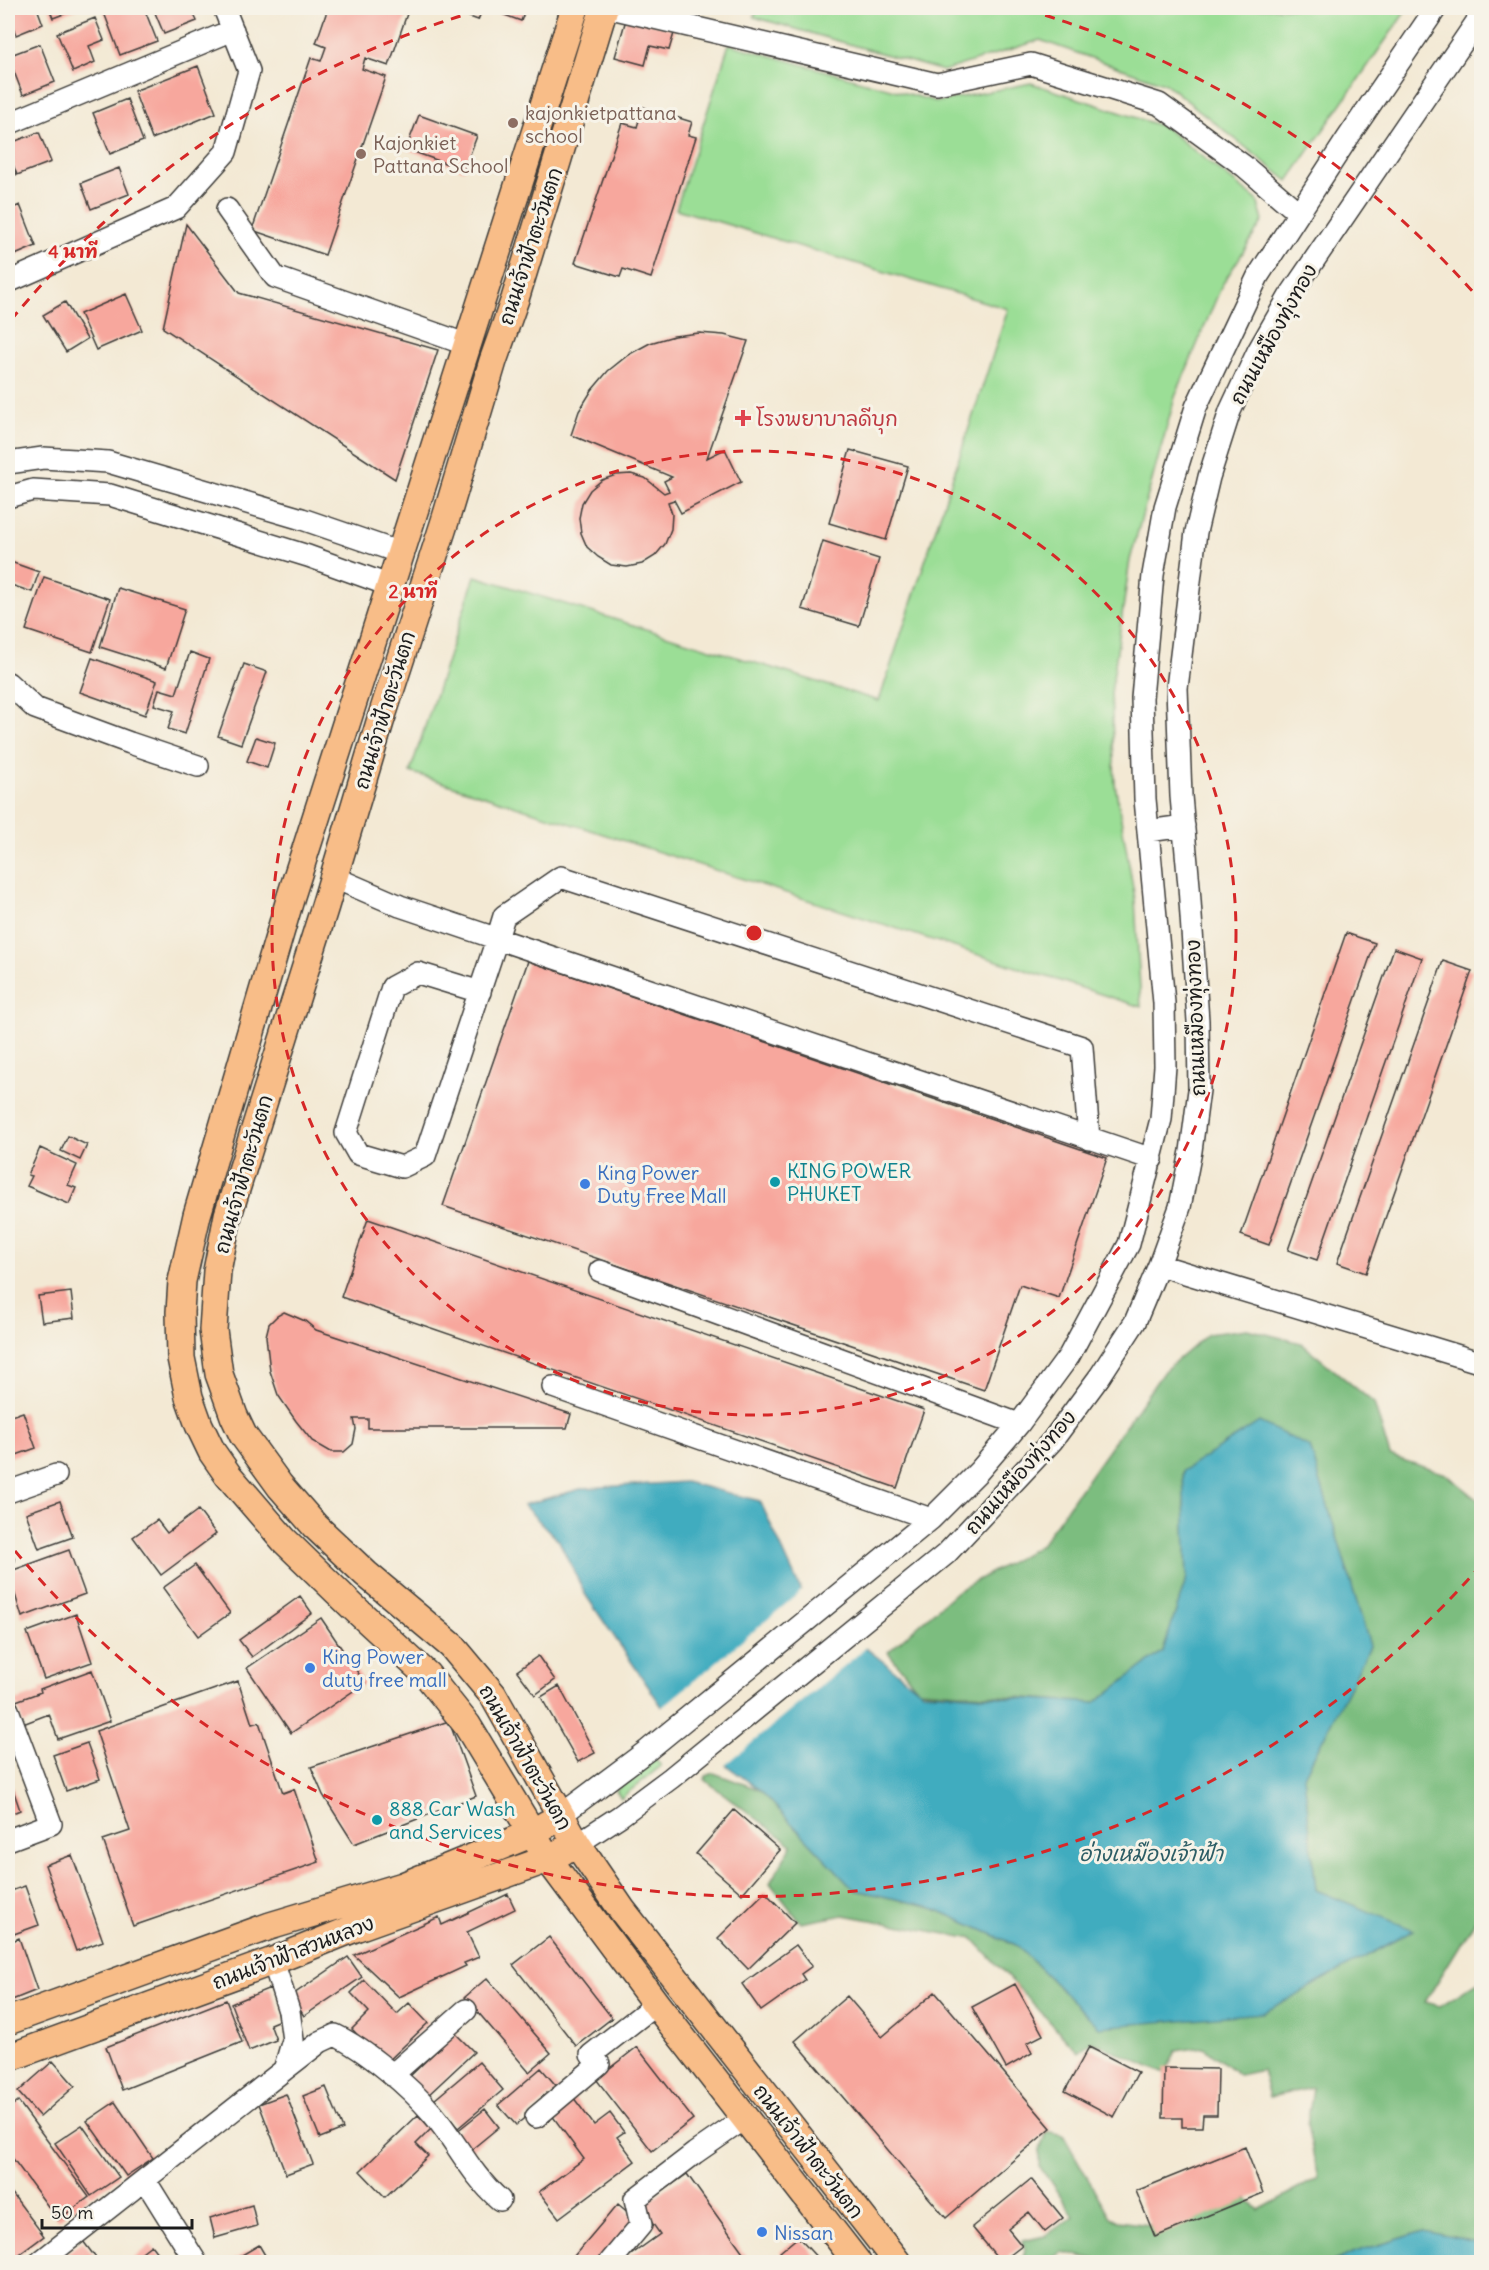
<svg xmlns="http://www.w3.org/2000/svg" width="1489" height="2270" font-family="Delius,'Playpen Sans Thai',sans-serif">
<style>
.green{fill:#9bde96;stroke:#5c7d59;stroke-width:1.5}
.forest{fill:#7cbd7f;stroke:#4c6c4e;stroke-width:1.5}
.water{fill:#40acbf;stroke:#2e646e;stroke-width:1.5}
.pier{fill:#f3e9d4}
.building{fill:#f7a79d}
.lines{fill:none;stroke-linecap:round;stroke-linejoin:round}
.minor-casing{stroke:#3c3b38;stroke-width:24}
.major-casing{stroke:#3c3b38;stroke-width:30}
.minor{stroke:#fff;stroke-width:21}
.major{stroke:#f8bd88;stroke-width:27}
.ring{fill:none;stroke:#d62828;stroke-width:3;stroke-dasharray:10 8}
.education-dot{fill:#8d6e63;stroke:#f7f3e8;stroke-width:2}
.health-dot{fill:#e0444e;stroke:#f7f3e8;stroke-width:2}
.culture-dot{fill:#0f9aa8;stroke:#f7f3e8;stroke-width:2}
.shop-dot{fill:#3f7fe0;stroke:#f7f3e8;stroke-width:2}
.labels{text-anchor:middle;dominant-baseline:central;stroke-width:6;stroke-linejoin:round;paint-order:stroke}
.education-label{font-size:20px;fill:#785e54;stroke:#f7f3e8;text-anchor:start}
.street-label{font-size:20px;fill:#1c1c1c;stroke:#f7f3e8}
.health-label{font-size:20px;fill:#be3a42;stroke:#f7f3e8;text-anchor:start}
.culture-label{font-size:20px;fill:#0d838f;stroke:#f7f3e8;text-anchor:start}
.shop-label{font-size:20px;fill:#366cbe;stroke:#f7f3e8;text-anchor:start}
.water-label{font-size:21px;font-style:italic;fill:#2c5d65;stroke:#f7f3e8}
.centre{fill:#d62828;stroke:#f7f3e8;stroke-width:3}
.ring-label{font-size:18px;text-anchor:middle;font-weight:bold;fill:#d62828;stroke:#f7f3e8;stroke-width:6;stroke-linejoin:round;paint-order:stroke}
</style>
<rect width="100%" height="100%" fill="#f7f3e8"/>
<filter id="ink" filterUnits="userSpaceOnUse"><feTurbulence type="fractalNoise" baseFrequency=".0167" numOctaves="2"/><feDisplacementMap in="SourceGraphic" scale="12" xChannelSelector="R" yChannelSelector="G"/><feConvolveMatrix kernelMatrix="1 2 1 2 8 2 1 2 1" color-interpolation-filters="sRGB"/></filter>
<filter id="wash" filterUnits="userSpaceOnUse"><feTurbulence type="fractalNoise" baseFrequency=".008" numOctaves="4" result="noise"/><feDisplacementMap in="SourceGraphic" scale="24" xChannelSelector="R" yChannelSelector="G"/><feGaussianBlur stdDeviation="1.35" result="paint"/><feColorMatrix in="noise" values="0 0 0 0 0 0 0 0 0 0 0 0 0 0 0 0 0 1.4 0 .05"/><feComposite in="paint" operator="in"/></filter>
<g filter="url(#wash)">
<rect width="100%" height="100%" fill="#f3e9d4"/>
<path class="green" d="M758,8H1408L1288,181L1166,84L1040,40L943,71L754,17Z
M729,44L937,102L1031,83L1164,127L1257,200L1263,221L1222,285L1175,397L1130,560L1111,693L1115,784L1135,899L1141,1007L410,772L475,576L879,701L1008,309L676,209Z
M655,1758L661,1766L621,1798L616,1790Z"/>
<path class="forest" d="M1247,1329L1301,1343L1374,1403L1390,1456L1446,1474L1481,1502L1482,1839L1479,1842L1482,1847L1481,1911L1425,2002L1440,2006L1481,1980V2245L1480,2243L1424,2231L1352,2253L1332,2262H1107L1062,2252L1048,2262H1022L1025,2250L1022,2241L1045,2236L1074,2216L1040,2167V2149L1047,2131L1063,2135L1110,2217L1118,2221L1173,2228L1246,2198L1259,2210L1318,2178L1307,2125L1313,2088L1269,2097L1262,2070L1239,2075L1204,2047L1176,2051L1165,2074L1092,2041L1078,2052L973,1939L844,1915L801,1923L770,1883L792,1845L705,1780L706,1776L714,1773L760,1790L855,1890L928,1906L1016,1945L1099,2027L1413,1930L1316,1890L1304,1776L1370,1646L1310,1447L1183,1471L1187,1577L1163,1651L1095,1703L918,1690L888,1652L957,1591L1041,1545L1164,1371L1208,1334Z"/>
<path class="water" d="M1259,1422L1310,1447L1370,1646L1304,1776L1316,1890L1414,1930L1263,2013L1099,2027L1016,1945L928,1906L855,1890L760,1790L678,1730L585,1594L559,1541L523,1505L584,1488L685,1482L760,1501L806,1601L922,1692L1095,1703L1163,1651L1187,1577L1183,1471Z
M1424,2231L1480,2243L1481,2262H1332L1352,2253Z"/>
<path class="pier" d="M804,1589L809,1599L868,1646L723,1767L676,1732L660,1709Z"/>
<g id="blocks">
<path class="building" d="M8,8H37L43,24L16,35L8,14Z
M49,8H80L53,18Z
M110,8H144L157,41L120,55L103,10Z
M153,8H191L197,21L164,34Z
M328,8H409L389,66L365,58L362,69L386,77L325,255L252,230L311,58L321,61L326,47L316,43Z
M445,8H483L478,20Z
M485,8H526L521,21Z
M627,16L675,30L669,50L650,46L645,65L615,57Z
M95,18L104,40L89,46L95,62L73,72L57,33Z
M40,44L55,82L23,95L8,56Z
M198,66L216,113L152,139L134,91Z
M127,99L143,141L110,154L93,113Z
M643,107L692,122L688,135L696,137L651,278L623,269L620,277L575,263L622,123L637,127Z
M419,115L477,136L464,170L406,149Z
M39,132L51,162L17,175L8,151V144Z
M119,168L129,194L91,209L81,183Z
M20,205L36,246L8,258V210Z
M186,224L239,293L438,350L395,479L163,328Z
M126,294L142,330L96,350L80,314Z
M65,302L87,339L66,352L43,315Z
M699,333L724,335L748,341L707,458L725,449L741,482L681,513L674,500L668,502L672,514L671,529L665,544L655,556L642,564L627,567L611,565L598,557L587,547L581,533L579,518L582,503L590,490L602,480L616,475L631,474L645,478L664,493L669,491L664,481L672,477L571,435L579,411L592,390L608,371L628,355L650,343L674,336Z
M850,450L908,466L886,540L829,523Z
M823,541L879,559L859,626L802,609Z
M8,561L39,572L32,592L8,584Z
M44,577L110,599L92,652L26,630Z
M118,588L185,609L166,668L100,647Z
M190,652L209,659L185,734L168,729L174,711L154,705L159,689L176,694Z
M92,658L157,681L145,715L80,692Z
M244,664L267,672L241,744L218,736Z
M256,737L275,743L267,768L247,761Z
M1346,933L1375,943L1269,1245L1241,1235Z
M1394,948L1422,958L1317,1260L1288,1250Z
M528,961L1107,1158L1059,1298L1020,1285L984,1390L443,1206Z
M1443,961L1472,971L1366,1273L1337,1263Z
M68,1136L87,1145L80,1160L61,1151Z
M40,1148L77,1165L68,1185L76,1188L69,1204L27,1186L32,1176L28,1175Z
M368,1219L924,1410L897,1488L341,1297Z
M71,1292L74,1318L42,1322L38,1296Z
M284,1312L305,1321L316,1330L571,1414L567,1428H368V1419H354L356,1429L353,1444L344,1452H331L312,1441L296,1421L278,1395L270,1371L266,1336L269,1324L277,1316Z
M23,1412L36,1448L8,1458V1417Z
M60,1501L73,1537L39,1549L26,1513Z
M198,1510L216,1534L161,1575L133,1537L157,1520L167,1533Z
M8,1541L15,1561L8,1563Z
M69,1550L85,1594L22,1617L8,1572Z
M195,1565L230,1613L198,1636L163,1588Z
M300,1596L312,1613L252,1657L239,1640Z
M76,1614L92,1662L44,1679L27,1632Z
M321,1618L365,1683L291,1733L247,1668Z
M538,1656L555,1680L535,1695L517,1671Z
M92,1670L110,1721L58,1739L49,1714L23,1724L16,1701L41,1692L40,1689Z
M238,1681L252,1724L259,1722L283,1793L294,1789L319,1862L133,1926L103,1840L130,1831L96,1731Z
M559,1686L595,1753L578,1762L541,1697Z
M449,1721L476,1796L354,1844L323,1795L311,1767Z
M87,1743L100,1779L66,1791L53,1755Z
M8,1775L20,1810L8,1815Z
M734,1810L780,1850L742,1894L696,1854Z
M72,1855L103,1941L76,1951L45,1865Z
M25,1886L39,1925L14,1934L8,1915V1892Z
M765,1892L795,1923L748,1969L718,1938Z
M508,1894L515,1909L467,1932L479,1957L464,1963L466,1966L399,1997L354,1955L439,1917L442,1925Z
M549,1937L612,2018L576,2046L513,1965Z
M19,1938L37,1990L12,2000L8,1987V1943Z
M796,1945L812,1966L801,1974L805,1980L761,2011L742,1984Z
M348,1957L362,1977L304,2016L291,1996Z
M487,1978L551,2053L529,2072L465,1997Z
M364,1980L397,2014L409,2003L428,2023L385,2064L352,2029L369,2012L351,1993Z
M1015,1984L1043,2035L1027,2043L1032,2053L1006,2068L972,2007Z
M270,1988L282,2019L270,2024L276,2040L249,2051L231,2004Z
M935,1992L1051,2128L946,2218L795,2041L847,1996L882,2037Z
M226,2000L242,2042L122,2090L106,2047Z
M455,2033L474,2052L426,2097L408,2078Z
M637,2047L693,2119L652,2151L596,2079Z
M1089,2047L1138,2072L1114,2117L1065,2091Z
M53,2061L75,2086L40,2117L18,2092Z
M479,2062L503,2090L458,2128L434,2100Z
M541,2068L559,2089L516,2125L498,2105Z
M1164,2068L1218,2069L1217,2115H1203L1202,2127H1182V2118H1163Z
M326,2087L343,2129L320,2138L303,2096Z
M286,2094L313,2164L286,2174L259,2104Z
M573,2097L594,2125L610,2113L624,2132L617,2137L635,2161L559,2218L539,2192L584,2159L551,2114Z
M18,2101L89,2197L58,2220L8,2152V2109Z
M115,2102L153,2158L126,2176L87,2121Z
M485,2109L499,2127L466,2154L451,2136Z
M418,2115L431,2129L416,2144L428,2156L385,2197L360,2171Z
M82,2125L119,2177L91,2196L55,2143Z
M1245,2147L1263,2193L1155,2237L1136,2191Z
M687,2174L750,2262H621L660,2234L641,2207Z
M1031,2179L1063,2218L1045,2232L1029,2212L1008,2229L1022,2246L1001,2262L972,2227Z
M8,2188L44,2236L13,2259L12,2257L8,2260Z
M618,2204L636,2219L599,2262H569Z
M252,2205L257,2226L215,2238L210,2218Z
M798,2237L821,2262H789L780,2252Z
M83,2241L99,2262H55Z
M151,2245L164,2262H129Z
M259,2245L269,2262H230Z"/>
</g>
</g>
<g filter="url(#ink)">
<use href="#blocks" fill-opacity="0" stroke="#3c3b38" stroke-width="1.5"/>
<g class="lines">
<g class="minor-casing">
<path id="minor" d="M611,8L937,84L1031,64L1159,104L1244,166L1299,213
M8,124L233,30
M227,209L275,277L468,345
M8,282L176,208L226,152L249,71L224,8
M8,463L43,458L108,462L302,519L401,553
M8,497L33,490L110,495L308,556L391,586
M8,683L35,708L130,743L198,766
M1148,831L1184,826
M333,877L400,906L1152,1159
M480,992L418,973L392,987L346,1133L358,1154L402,1167L425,1156L497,939L504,916L561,877L1082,1047L1089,1139
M1159,1265L1482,1363
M600,1271L1019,1424
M553,1387L931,1519
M8,1492L56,1475
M8,1710L51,1824L8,1840
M561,1815L648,1750L931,1519L979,1471L1019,1424L1069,1356L1129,1244L1161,1119L1165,1066L1164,1003L1145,799L1142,698L1153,575L1165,507L1196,407L1258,276L1347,139L1436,8
M577,1844L620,1816L671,1778L946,1554L1052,1441L1100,1376L1135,1322L1159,1265L1180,1207L1191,1151L1199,1090L1198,1021L1189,886L1181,796L1177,688L1196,532L1209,477L1230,411L1258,351L1289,297L1482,14
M284,2070L320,2042L335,2035C366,2050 409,2086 432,2113C457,2142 470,2174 500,2200
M392,2075L466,2010
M536,2117L599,2064L591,2055L656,2004
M145,2180L196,2262
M40,2262L284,2070L293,2040L289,2011L273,1961
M610,2262L641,2225L635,2199L695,2153L744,2119"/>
</g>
<g class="major-casing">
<path id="major" d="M575,8L291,896L197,1215L182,1281L180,1312L181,1358L189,1397L199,1425L212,1452L228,1475L284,1540L352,1606L427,1675L467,1725L548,1859L656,2004L857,2262
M604,8L515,299L493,361L445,521L380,722L325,906L228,1215L217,1271L213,1330L219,1374L234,1416L243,1435L280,1486L315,1526L366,1574L452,1646L493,1695L577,1844L622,1910L897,2262
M8,2021L270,1926L403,1886L533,1833L547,1824
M8,2058L273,1961L355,1928L548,1859L563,1851"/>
</g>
<use href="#minor" class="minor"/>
<use href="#major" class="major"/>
</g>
</g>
<g class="ring">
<circle cx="754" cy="933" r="482"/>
<path d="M1481 1565A963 963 0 0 1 11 1546M11 320A963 963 0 0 1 480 10M1028 10A963 963 0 0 1 1481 301"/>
</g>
<g class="education-dot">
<circle cx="513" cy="123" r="6"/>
<circle cx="361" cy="154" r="6"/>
</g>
<path class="health-dot" d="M740 409h6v6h6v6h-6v6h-6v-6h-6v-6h6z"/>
<g class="culture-dot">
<circle cx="775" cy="1182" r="6"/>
<circle cx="377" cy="1820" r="6"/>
</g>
<g class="shop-dot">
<circle cx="585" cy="1184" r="6"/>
<circle cx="310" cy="1668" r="6"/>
<circle cx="762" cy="2232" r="6"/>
</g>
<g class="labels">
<g class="education-label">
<text x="525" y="112">kajonkietpattana<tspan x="525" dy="23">school</tspan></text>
<text x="373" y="142">Kajonkiet<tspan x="373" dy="23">Pattana School</tspan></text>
</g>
<g class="street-label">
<text transform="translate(530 246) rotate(-72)">ถนนเจ้าฟ้าตะวันตก</text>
<text transform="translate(1273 334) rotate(-61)">ถนนเหมืองทุ่งทอง</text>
<text transform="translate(384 710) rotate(-73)">ถนนเจ้าฟ้าตะวันตก</text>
<text transform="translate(1195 1018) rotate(-92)">ถนนเหมืองทุ่งทอง</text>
<text transform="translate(243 1174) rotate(-74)">ถนนเจ้าฟ้าตะวันตก</text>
<text transform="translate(1020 1472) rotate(-49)">ถนนเหมืองทุ่งทอง</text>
<text transform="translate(526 1757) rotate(60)">ถนนเจ้าฟ้าตะวันตก</text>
<text transform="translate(293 1952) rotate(-21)">ถนนเจ้าฟ้าสวนหลวง</text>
<text transform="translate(809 2151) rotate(52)">ถนนเจ้าฟ้าตะวันตก</text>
</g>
<g class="health-label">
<text x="756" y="418">โรงพยาบาลดีบุก</text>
</g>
<g class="culture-label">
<text x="787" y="1170">KING POWER<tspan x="787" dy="23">PHUKET</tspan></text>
<text x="389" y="1808">888 Car Wash<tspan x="389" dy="23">and Services</tspan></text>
</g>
<g class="shop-label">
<text x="597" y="1172">King Power<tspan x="597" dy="23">Duty Free Mall</tspan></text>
<text x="322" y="1656">King Power<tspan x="322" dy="23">duty free mall</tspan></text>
<text x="774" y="2232">Nissan</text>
</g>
<g class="water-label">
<text x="1151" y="1853">อ่างเหมืองเจ้าฟ้า</text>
</g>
</g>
<circle cx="754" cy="933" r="9" class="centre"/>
<g class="ring-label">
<text x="73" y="258">4 นาที</text>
<text x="413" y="598">2 นาที</text>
</g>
<rect width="1489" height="2270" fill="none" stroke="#f7f3e8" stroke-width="30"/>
<path d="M42 2219v9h150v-9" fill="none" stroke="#1c1c1c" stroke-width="3"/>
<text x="51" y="2219" font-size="18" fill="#1c1c1c" stroke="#f7f3e8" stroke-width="4.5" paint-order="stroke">50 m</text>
</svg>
